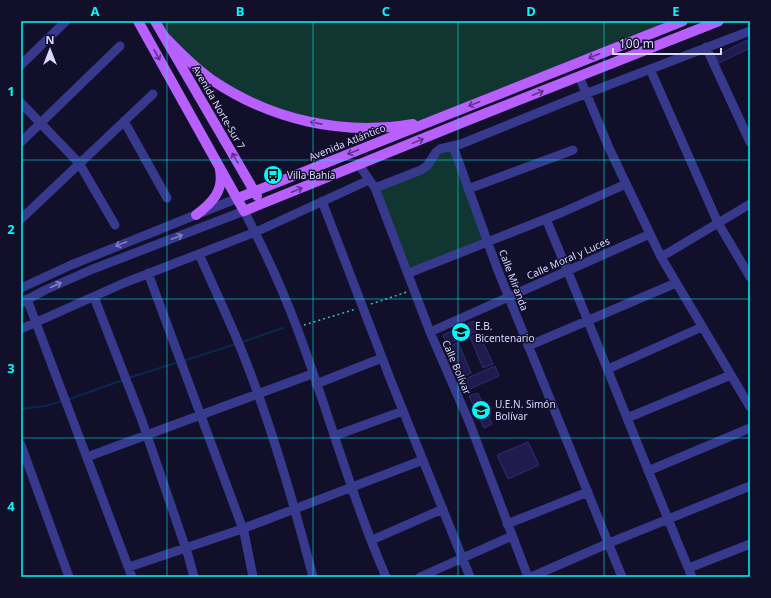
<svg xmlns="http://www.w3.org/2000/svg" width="771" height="598" font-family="'Noto Sans',sans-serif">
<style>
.green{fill:#113531}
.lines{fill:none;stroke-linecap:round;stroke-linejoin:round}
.stream{stroke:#09284f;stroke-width:2}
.building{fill:#201a4d;stroke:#342a7a}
.path{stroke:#28c3af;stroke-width:1.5;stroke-dasharray:2 3;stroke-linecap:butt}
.minor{stroke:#373a8c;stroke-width:9}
.major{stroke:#b85fff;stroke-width:10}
.oneway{stroke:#5d338a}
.oneway2{stroke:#8081c0}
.grid{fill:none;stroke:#04f8ff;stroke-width:1;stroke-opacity:0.55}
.labels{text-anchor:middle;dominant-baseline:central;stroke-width:3;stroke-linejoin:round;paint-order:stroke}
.street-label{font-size:10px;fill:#dad8ff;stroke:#120f2a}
.poi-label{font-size:10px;fill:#dad8ff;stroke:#120f2a;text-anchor:start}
.neatline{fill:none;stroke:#04f8ff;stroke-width:1.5}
.grid-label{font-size:13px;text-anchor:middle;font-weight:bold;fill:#04f8ff}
</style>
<rect width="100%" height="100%" fill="#120f2a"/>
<path class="green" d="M155,21H683L438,118L399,126L299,120L212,79Z
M453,146L488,243L409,273L375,188L431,160Z"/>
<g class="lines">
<path class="stream" d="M242,342L283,328
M183,361L236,344
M128,378L179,362
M67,400L123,380
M21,409L45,406L63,401"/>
</g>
<path class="building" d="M747,40L750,48L719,63L716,56Z
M474,321L479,330L447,344L443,335Z
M479,333L493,364L483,368L470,337Z
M458,342L471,373L462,377L449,347Z
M495,366L499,376L467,390L463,380Z
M478,393L492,424L484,428L469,396Z
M528,442L539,465L508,479L497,455Z"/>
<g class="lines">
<path class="path" d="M371,304L407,292
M304,325L356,309"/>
<path class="minor" d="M706,47L750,142
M21,65L66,21
M650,69L718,223L750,277
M579,76L609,148L661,257L750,407
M21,103L79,163L115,225
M124,121L167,198
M21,142L120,46
M453,146L497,268L622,577
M359,165L375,188L430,332L470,424L528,577
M375,188L421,170L427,166L436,152L440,149L461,144L572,99L750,31
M468,189L573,150
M322,201L391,381L470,577
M21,219L153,94
M546,219C596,338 642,458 692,577
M199,254C213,286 228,317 241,349C271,423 293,500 313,577
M661,257L750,204
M148,273L244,532L253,577
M409,273L563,212L626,184
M21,288L71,265L238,198
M94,297L141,418L188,555L194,577
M27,299L132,577
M21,303L45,290L93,269L244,211C264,249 282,288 297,328C328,410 351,496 386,577
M21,329L124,283L258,231L369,180
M430,332L650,234
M528,346L676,283
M608,369L702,327
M316,384L382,358
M627,418L731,375
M334,436L403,411
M21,445L69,577
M87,457L312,374
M648,471L750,428
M507,524L588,492
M372,540L443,509
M129,567L242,529L423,460
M689,568L750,544
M420,577L512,536
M531,577L609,543L750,486"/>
<path class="major" d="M138,21L244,211L471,119L719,21
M155,21L257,196
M163,35C178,51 194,67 212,80C271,120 342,136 413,124
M238,198L683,21
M196,215C212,203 224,191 220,170"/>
</g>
<defs><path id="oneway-shaft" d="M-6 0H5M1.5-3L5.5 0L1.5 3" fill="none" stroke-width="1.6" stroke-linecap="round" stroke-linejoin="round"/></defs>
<g class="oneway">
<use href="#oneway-shaft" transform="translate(157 55) rotate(61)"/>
<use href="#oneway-shaft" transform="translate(594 56) rotate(158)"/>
<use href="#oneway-shaft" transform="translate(538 93) rotate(-22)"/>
<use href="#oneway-shaft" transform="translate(474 104) rotate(158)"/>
<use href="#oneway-shaft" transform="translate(316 123) rotate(-169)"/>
<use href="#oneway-shaft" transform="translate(418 141) rotate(-22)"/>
<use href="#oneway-shaft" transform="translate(353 152) rotate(158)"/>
<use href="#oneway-shaft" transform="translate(235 158) rotate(-120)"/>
<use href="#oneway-shaft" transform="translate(297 190) rotate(-22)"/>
</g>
<g class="oneway2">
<use href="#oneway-shaft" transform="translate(177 237) rotate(-21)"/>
<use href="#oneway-shaft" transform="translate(121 244) rotate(158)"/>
<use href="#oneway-shaft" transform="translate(56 285) rotate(-24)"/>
</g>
<path class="grid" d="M167,21V577M313,21V577M458,21V577M604,21V577M21,160H750M21,299H750M21,438H750"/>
<defs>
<g id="bus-disc" transform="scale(1)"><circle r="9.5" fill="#04f8ff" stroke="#120f2a"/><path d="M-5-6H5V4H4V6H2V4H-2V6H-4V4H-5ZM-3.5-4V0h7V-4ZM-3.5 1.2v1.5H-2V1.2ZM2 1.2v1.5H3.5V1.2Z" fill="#111"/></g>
<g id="school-disc" transform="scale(1)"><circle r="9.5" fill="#04f8ff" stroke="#120f2a"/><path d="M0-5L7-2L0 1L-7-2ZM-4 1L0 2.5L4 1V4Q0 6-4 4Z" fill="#111"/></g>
</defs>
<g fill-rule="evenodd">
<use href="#bus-disc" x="273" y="175"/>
<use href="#school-disc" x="461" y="332"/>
<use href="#school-disc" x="481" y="410"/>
</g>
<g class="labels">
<g class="street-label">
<text transform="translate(219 107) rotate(60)">Avenida Norte-Sur 7</text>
<text transform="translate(347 142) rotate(-22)">Avenida Atlántico</text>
<text transform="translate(568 258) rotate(-24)">Calle Moral y Luces</text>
<text transform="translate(514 280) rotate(69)">Calle Miranda</text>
<text transform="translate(457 367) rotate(67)">Calle Bolívar</text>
</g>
<g class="poi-label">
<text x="287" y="175">Villa Bahía</text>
<text x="475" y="326">E.B.<tspan x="475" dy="12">Bicentenario</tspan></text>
<text x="495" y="404">U.E.N. Simón<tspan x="495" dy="12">Bolívar</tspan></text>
</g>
</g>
<rect width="771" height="598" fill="none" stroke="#120f2a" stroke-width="44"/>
<g transform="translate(50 50)" stroke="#120f2a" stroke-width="3" paint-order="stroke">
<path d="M0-3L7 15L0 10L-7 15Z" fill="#dad8ff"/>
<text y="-6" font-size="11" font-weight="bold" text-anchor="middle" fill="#dad8ff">N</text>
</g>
<path d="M613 48v6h108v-6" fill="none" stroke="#dad8ff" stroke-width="2"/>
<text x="619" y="48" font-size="12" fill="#dad8ff" stroke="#120f2a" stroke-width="3" paint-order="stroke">100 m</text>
<rect x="22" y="22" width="727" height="554" class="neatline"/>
<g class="grid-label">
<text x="95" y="16">A</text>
<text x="240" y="16">B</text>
<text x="386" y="16">C</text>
<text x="531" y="16">D</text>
<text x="676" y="16">E</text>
<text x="11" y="96">1</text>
<text x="11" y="234">2</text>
<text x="11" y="373">3</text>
<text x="11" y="511">4</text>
</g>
</svg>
